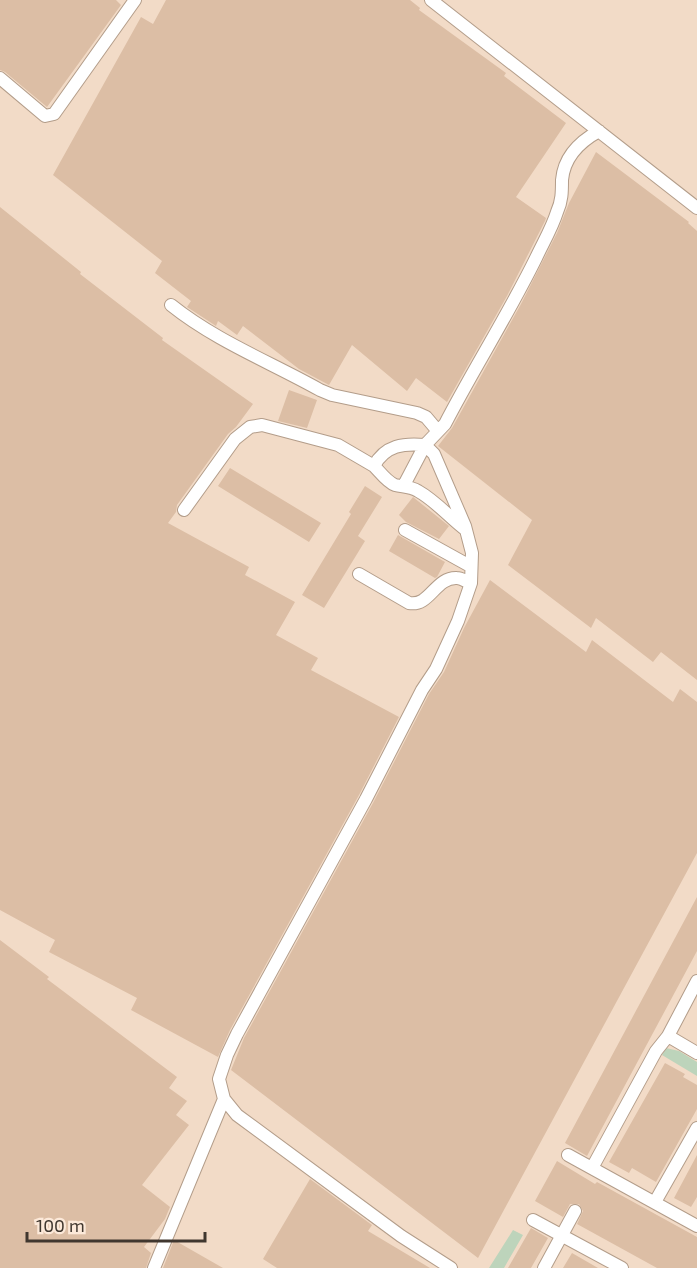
<svg xmlns="http://www.w3.org/2000/svg" width="697" height="1268" font-family="'Exo 2',sans-serif">
<style>
.green{fill:#bdd4bb}
.building{fill:#dcbea5}
.lines{fill:none;stroke-linecap:round;stroke-linejoin:round}
.minor-casing{stroke:#b39d8a;stroke-width:14}
.minor{stroke:#fff;stroke-width:12}
</style>
<rect width="100%" height="100%" fill="#f2dbc7"/>
<path class="green" d="M666,1048L679,1051L697,1062V1076L662,1055Z
M513,1230L523,1235L504,1268H489Z"/>
<path class="building" d="M0,0H116L121,5L47,107L5,72L0,70Z
M166,0H410L420,8L419,10L506,73L504,76L566,123L516,197L546,218L545,221L507,296L447,402L416,378L407,391L352,345L329,385L299,369L243,326L237,335L218,321L216,326L187,307L191,301L155,273L162,261L53,175L141,17L153,24Z
M596,152L689,222L688,223L697,231V680L661,652L653,662L596,618L591,628L508,565L532,520L438,446L452,428L521,304L557,233L569,203Z
M0,207L81,272L80,274L163,338L162,340L253,404L236,427L228,434L177,505L176,512L168,523L249,567L245,575L295,602L276,635L318,658L311,670L399,717L359,795L230,1030L218,1057L131,1010L137,998L49,952L55,940L0,910Z
M289,390L317,400L307,428L278,421Z
M230,468L321,523L309,542L218,486Z
M365,486L382,497L358,536L365,541L324,608L302,595L351,514L349,512Z
M413,497L449,526L439,539L406,522L399,515Z
M398,535L445,562L437,577L435,578L389,551Z
M490,580L586,652L592,640L673,702L680,689L697,702V853L478,1258L231,1070L244,1038L373,803L429,694L444,672L464,628Z
M697,897V951L587,1156L565,1143Z
M0,940L49,977L47,979L177,1077L169,1088L187,1101L176,1115L189,1125L142,1185L170,1207L165,1219L144,1247L151,1253L146,1268H0Z
M665,1063L685,1074L683,1077L697,1085V1109L656,1182L632,1168L629,1173L609,1162Z
M697,1155V1197L691,1207L674,1198Z
M557,1161L595,1184L597,1182L697,1237V1268H657L577,1224L583,1211L579,1204H570L563,1217L535,1201Z
M310,1179L372,1225L368,1231L430,1268H277L263,1259Z
M531,1228L548,1238L531,1268H508Z
M174,1240L223,1268H163Z
M572,1253L598,1268H563Z"/>
<g class="lines">
<g class="minor-casing">
<path id="minor" d="M431,0L697,208
M0,78L45,116L54,114L135,0
M171,305C216,341 270,362 320,390L332,395L417,413L426,417L437,430
M374,466C380,472 387,482 395,485C403,487 410,486 418,491C436,501 450,518 466,530
M184,510L235,439L250,427L262,425L338,445L374,466C385,445 404,443 425,445L404,485
M405,530L470,566
M359,574L409,603C430,607 435,577 457,578C461,578 467,582 471,583
M668,1036L697,1053
M568,1155L697,1226
M592,1168L656,1051L668,1036L697,981
M655,1202L697,1128
M533,1220L622,1268
M154,1268L224,1099
M451,1268L401,1236L237,1115L224,1099L219,1079L227,1055L237,1034L366,799L422,690L436,669L458,621L471,583L472,553L465,526L434,454L425,445L445,424C474,368 508,315 536,258C543,243 552,228 557,212C562,201 562,192 562,180C564,157 579,142 599,131
M544,1268L575,1211"/>
</g>
<use href="#minor" class="minor"/>
</g>
<path d="M27 1232v9h178v-9" fill="none" stroke="#40372f" stroke-width="3"/>
<text x="36" y="1232" font-size="18" fill="#40372f" stroke="#fce9d9" stroke-width="4.5" paint-order="stroke">100 m</text>
</svg>
